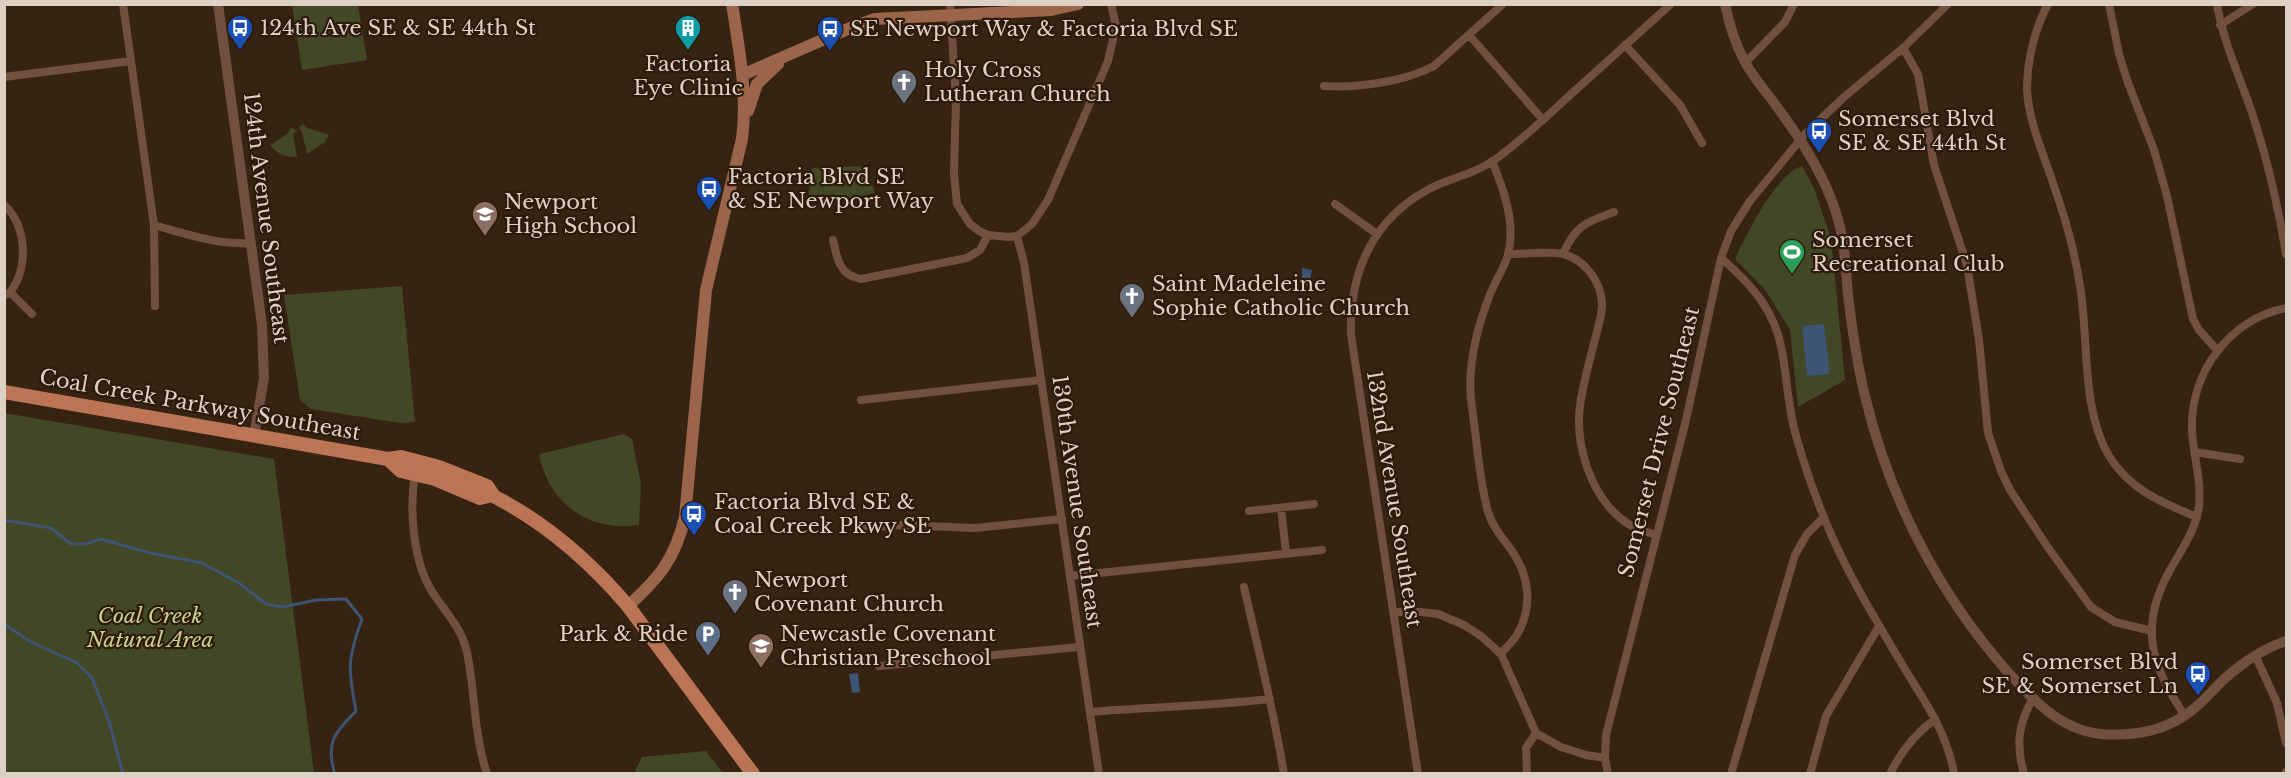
<svg xmlns="http://www.w3.org/2000/svg" width="2291" height="778" font-family="'Libre Baskerville',serif">
<style>
.green{fill:#424726}
.water{fill:#3d5472}
.lines{fill:none;stroke-linecap:round;stroke-linejoin:round}
.stream{stroke:#3d5472;stroke-width:3}
.minor{stroke:#725040;stroke-width:8}
.tertiary{stroke:#725040;stroke-width:10}
.secondary{stroke:#9b654c;stroke-width:12}
.primary{stroke:#bb7555;stroke-width:14}
.labels{text-anchor:middle;dominant-baseline:central;stroke-width:4.5;stroke-linejoin:round;paint-order:stroke}
.poi-label{font-size:21px;fill:#ddd0c5;stroke:#2d1a08;text-anchor:start}
.street-label{font-size:21px;fill:#ddd0c5;stroke:#2d1a08}
.park-label{font-size:21px;font-style:italic;fill:#c5d08f;stroke:#2d1a08}
</style>
<rect width="100%" height="100%" fill="#372312"/>
<path class="green" d="M292,5H358L367,60L302,70Z
M303,124L307,128L329,135L325,142L307,154L302,132L299,127Z
M291,128L296,130L293,135L297,157C285,157 278,155 270,145L287,134Z
M865,166L875,193L846,199L808,200L812,168Z
M1802,166L1814,188L1831,238L1845,380L1798,407L1790,330L1766,291L1735,259C1747,234 1775,175 1802,166Z
M402,286L415,422L400,423L311,409L300,400L284,295Z
M4,413L274,459L314,773H5Z
M624,434L632,439L641,484L639,525C589,533 548,503 539,454Z
M706,751L723,773H634L642,757Z"/>
<path class="water" d="M1302,268L1312,270L1309,286L1302,283Z
M1824,324L1830,374L1807,376L1802,326Z
M858,673L860,692L852,693L849,674Z"/>
<g class="lines">
<path class="stream" d="M4,520L51,528L71,544H85L101,539L150,553L202,563L239,583L266,604L283,607L316,600L346,599L362,619C347,660 348,669 356,711C335,733 325,742 335,774
M4,624L31,642L77,663L92,678L109,721L123,774"/>
<path class="minor" d="M123,4L154,225L155,306
M950,4L956,99L954,174L957,204L970,224L979,231L988,235L1008,237L1017,236L1032,224L1048,200L1108,61L1116,26L1111,4
M2048,4C2035,28 2027,61 2027,88C2028,122 2045,157 2055,189C2066,220 2075,254 2080,286C2089,339 2081,409 2109,456C2129,489 2162,503 2197,517
M2109,4L2119,54L2127,80L2154,150L2167,196L2193,319L2199,330L2217,350
M2217,4C2223,41 2239,75 2251,110C2267,157 2278,206 2286,254
M2220,25L2253,4
M1470,36L1543,120
M1625,45L1680,105L1702,143
M1903,48L1918,74L1934,165L1967,265L1979,340L1988,433L2001,471L2010,490L2049,549L2091,607L2115,622L2152,631
M1745,63L1785,22L1794,4
M4,77L131,61
M1324,86C1357,88 1404,82 1434,66L1503,4
M1492,161C1504,190 1516,223 1508,255C1504,268 1496,280 1491,292C1476,329 1466,368 1472,408C1477,442 1479,479 1488,512C1493,528 1503,538 1512,551C1529,575 1533,606 1518,633C1514,641 1506,647 1501,654
M1335,204L1377,234
M4,205C27,224 29,270 10,292
M154,225C186,234 217,245 251,243
M1017,236L1024,263L1099,774
M833,240C837,259 840,276 861,279L967,258L980,250L988,235
M1508,254C1522,254 1550,251 1563,254C1585,259 1602,283 1602,305C1602,314 1599,323 1597,332C1591,354 1585,377 1581,399C1573,443 1591,501 1630,525C1638,530 1647,532 1656,535
M1563,254C1575,226 1586,222 1614,212
M1721,258C1751,284 1775,310 1782,351C1787,378 1788,405 1795,432C1808,479 1825,525 1847,568C1865,603 1886,637 1906,671C1926,703 1948,735 1954,774
M4,296L10,292L32,314
M861,400L1041,380
M2195,452L2240,459
M415,474C409,509 413,563 433,593C446,613 461,627 467,652C475,692 474,735 487,774
M1281,508L1286,553
M1249,511L1314,504
M864,528L902,525L975,528L1062,519
M1070,576L1322,550
M1244,587C1258,649 1274,711 1284,774
M1394,612H1421L1438,614L1464,625L1481,636L1501,654L1536,733L1561,747L1586,755L1605,758
M2255,655L2277,703L2286,743
M879,666L1079,647
M1090,712C1150,707 1210,706 1270,699
M2185,716C2152,667 2138,628 2169,572C2181,550 2195,532 2199,507C2202,480 2193,456 2192,430C2190,372 2230,319 2286,308
M1418,774L1351,335C1349,272 1373,218 1431,188C1451,178 1474,174 1493,161C1520,142 1545,118 1569,96C1603,65 1637,35 1671,4
M1527,774L1526,748L1536,733
M1608,774L1605,758L1606,735L1686,420L1721,258L1731,231L1750,201L1805,134L1844,97L1903,48L1948,4
M1731,774L1795,555L1807,534L1824,517
M1810,774L1826,716L1879,626
M1890,774C1901,751 1915,734 1935,719
M2024,774C2016,746 2018,725 2032,700
M2286,774V772"/>
<path class="tertiary" d="M218,4L262,325L264,378L254,436
M1725,4C1729,24 1735,43 1744,60C1751,74 1762,87 1772,100C1795,131 1818,164 1832,201C1845,235 1845,260 1848,295C1852,329 1857,363 1865,396C1889,497 1937,591 2006,670C2032,699 2060,730 2101,734C2129,736 2160,732 2184,716C2199,707 2210,693 2223,680C2242,663 2262,649 2286,641"/>
<path class="secondary" d="M742,75L850,28L875,19L1051,10L1078,4
M748,111L757,84L778,64
M628,606C659,578 675,559 685,517L706,290L742,139C748,94 739,49 732,4"/>
<path class="primary" d="M4,392L388,459L401,457L439,467L487,486L493,495
M388,459L401,471L435,479L480,498L493,495
M415,474L425,470L437,473
M485,492C542,519 587,558 628,606L753,774"/>
</g>
<defs>
<g id="bus-pin" transform="scale(1.35)"><path d="M0 17L-7.5 6A9.5 9.5 0 1 1 7.5 6Z" fill="#1a4fb4" stroke="#2d1a08"/><path d="M-5-6H5V4H4V6H2V4H-2V6H-4V4H-5ZM-3.5-4V0h7V-4ZM-3.5 1.2v1.5H-2V1.2ZM2 1.2v1.5H3.5V1.2Z" fill="#fff"/></g>
<g id="building-pin" transform="scale(1.35)"><path d="M0 17L-7.5 6A9.5 9.5 0 1 1 7.5 6Z" fill="#0f9aa8" stroke="#2d1a08"/><path d="M-4-6H4V6H1V3H-1V6H-4ZM-2.5-4.3h1.7v1.8h-1.7ZM.8-4.3h1.7v1.8H.8ZM-2.5-1h1.7V.8h-1.7ZM.8-1h1.7V.8H.8Z" fill="#fff"/></g>
<g id="church-pin" transform="scale(1.35)"><path d="M0 17L-7.5 6A9.5 9.5 0 1 1 7.5 6Z" fill="#6b7280" stroke="#2d1a08"/><path d="M-1.2-6h2.4v3.5h3.3v2.4h-3.3V6h-2.4V-.1h-3.3v-2.4h3.3Z" fill="#fff"/></g>
<g id="school-pin" transform="scale(1.35)"><path d="M0 17L-7.5 6A9.5 9.5 0 1 1 7.5 6Z" fill="#8d6e63" stroke="#2d1a08"/><path d="M0-5L7-2L0 1L-7-2ZM-4 1L0 2.5L4 1V4Q0 6-4 4Z" fill="#fff"/></g>
<g id="stadium-pin" transform="scale(1.35)"><path d="M0 17L-7.5 6A9.5 9.5 0 1 1 7.5 6Z" fill="#2e9e5b" stroke="#2d1a08"/><path d="M0-5a6.5 5 0 1 0 0 10a6.5 5 0 1 0 0-10ZM-3.5-1.8h7v3.6h-7Z" fill="#fff"/></g>
<g id="parking-pin" transform="scale(1.35)"><path d="M0 17L-7.5 6A9.5 9.5 0 1 1 7.5 6Z" fill="#5c6f8a" stroke="#2d1a08"/><path d="M-3.5-5.5H1a3.5 3.5 0 0 1 0 7H-1V5.5H-3.5ZM-1-3.4V-.6H.8a1.4 1.4 0 0 0 0-2.8Z" fill="#fff"/></g>
</defs>
<g fill-rule="evenodd">
<use href="#bus-pin" x="240" y="28"/>
<use href="#building-pin" x="688" y="28"/>
<use href="#bus-pin" x="830" y="29"/>
<use href="#church-pin" x="904" y="82"/>
<use href="#bus-pin" x="1819" y="131"/>
<use href="#bus-pin" x="709" y="189"/>
<use href="#school-pin" x="485" y="214"/>
<use href="#stadium-pin" x="1792" y="252"/>
<use href="#church-pin" x="1132" y="296"/>
<use href="#bus-pin" x="694" y="514"/>
<use href="#church-pin" x="735" y="592"/>
<use href="#parking-pin" x="708" y="634"/>
<use href="#school-pin" x="761" y="646"/>
<use href="#bus-pin" x="2198" y="674"/>
</g>
<g class="labels">
<g class="poi-label">
<text x="260" y="28">124th Ave SE &amp; SE 44th St</text>
<text x="850" y="29">SE Newport Way &amp; Factoria Blvd SE</text>
<text x="688" y="64" text-anchor="middle">Factoria<tspan x="688" dy="24">Eye Clinic</tspan></text>
<text x="924" y="70">Holy Cross<tspan x="924" dy="24">Lutheran Church</tspan></text>
<text x="1838" y="119">Somerset Blvd<tspan x="1838" dy="24">SE &amp; SE 44th St</tspan></text>
<text x="728" y="177">Factoria Blvd SE<tspan x="728" dy="24">&amp; SE Newport Way</tspan></text>
<text x="504" y="202">Newport<tspan x="504" dy="24">High School</tspan></text>
<text x="1812" y="240">Somerset<tspan x="1812" dy="24">Recreational Club</tspan></text>
<text x="1152" y="284">Saint Madeleine<tspan x="1152" dy="24">Sophie Catholic Church</tspan></text>
<text x="714" y="502">Factoria Blvd SE &amp;<tspan x="714" dy="24">Coal Creek Pkwy SE</tspan></text>
<text x="754" y="580">Newport<tspan x="754" dy="24">Covenant Church</tspan></text>
<text x="688" y="634" text-anchor="end">Park &amp; Ride</text>
<text x="780" y="634">Newcastle Covenant<tspan x="780" dy="24">Christian Preschool</tspan></text>
<text x="2178" y="662" text-anchor="end">Somerset Blvd<tspan x="2178" dy="24">SE &amp; Somerset Ln</tspan></text>
</g>
<g class="street-label">
<text transform="translate(266 218) rotate(83)">124th Avenue Southeast</text>
<text transform="translate(200 405) rotate(10)">Coal Creek Parkway Southeast</text>
<text transform="translate(1659 442) rotate(-76)">Somerset Drive Southeast</text>
<text transform="translate(1394 499) rotate(81)">132nd Avenue Southeast</text>
<text transform="translate(1077 502) rotate(82)">130th Avenue Southeast</text>
</g>
<g class="park-label">
<text x="150" y="616">Coal Creek<tspan x="150" dy="24">Natural Area</tspan></text>
</g>
</g>
<rect width="2291" height="778" fill="none" stroke="#ddd0c5" stroke-width="12"/>
</svg>
